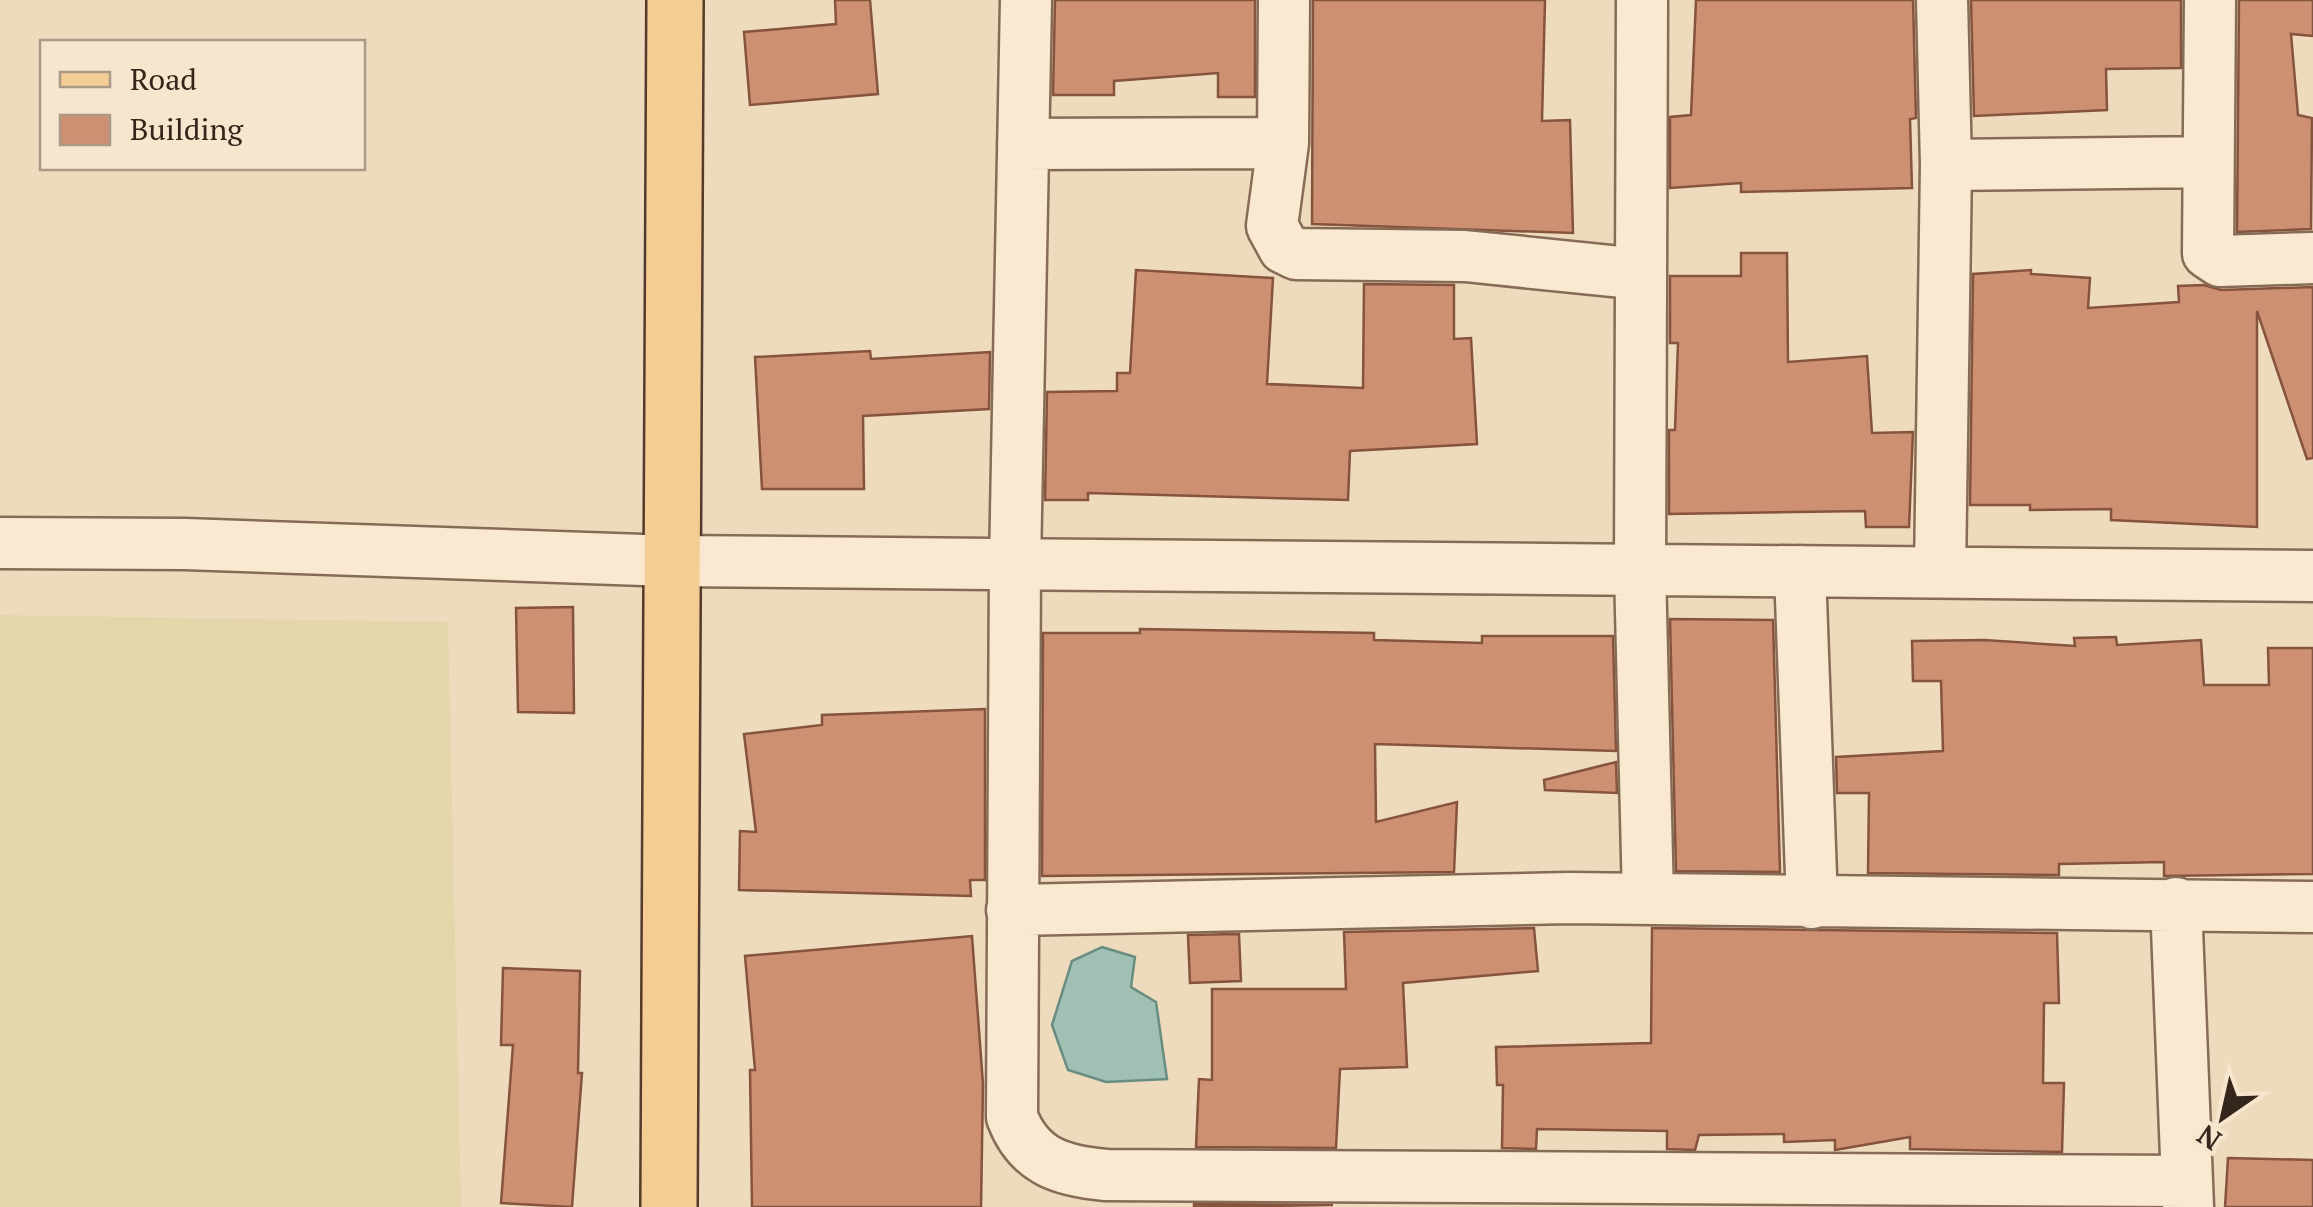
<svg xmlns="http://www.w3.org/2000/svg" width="2313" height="1207" font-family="'PT Serif',serif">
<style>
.farmland{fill:#e4d6ab}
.water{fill:#a1c0b4;stroke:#698d81;stroke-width:2.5}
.building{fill:#cd9073;stroke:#86533c;stroke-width:2.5}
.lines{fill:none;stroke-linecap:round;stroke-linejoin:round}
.minor-casing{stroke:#866c57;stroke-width:55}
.major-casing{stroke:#543a2b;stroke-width:60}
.minor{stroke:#f9e9d1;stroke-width:50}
.major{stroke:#f3cd94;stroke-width:55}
</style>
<rect width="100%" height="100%" fill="#eedbbe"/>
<path class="farmland" d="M0,615L448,622L461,1207H0Z"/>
<path class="water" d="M1102,947L1135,957L1131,987L1156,1002L1167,1079L1106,1082L1068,1070L1052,1025L1072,961Z"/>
<path class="building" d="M835,0H870L878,94L750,105L744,32L836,24Z
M1055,0H1255V97H1218V73L1114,81V95H1053Z
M1313,0H1545L1542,121L1570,120L1573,233L1312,224Z
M1696,0H1913L1916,118L1910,119L1912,188L1741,192V183L1670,188V117L1691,115Z
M1971,0H2181V68L2106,69L2107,110L1974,116Z
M2239,0H2313V36L2291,34L2298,115L2312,118L2311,229L2237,232Z
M1741,253H1787L1788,362L1867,356L1872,433L1913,432L1909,527H1866L1865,511L1669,514V430H1675L1678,343H1670V276H1741Z
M1136,270L1273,278L1267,384L1363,388L1364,284L1454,285V339L1471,338L1477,444L1350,451L1348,500L1088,493V500H1045L1047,392L1117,391V373H1130Z
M2031,270V274L2090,278L2088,308L2179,302L2178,286L2204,285L2221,290L2313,287V458L2307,459L2257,311V527L2111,520V509L2030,510V505H1970L1973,274Z
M870,351L871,359L990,352L989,409L863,416L864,489H762L755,357Z
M573,607L574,713L518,712L516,608Z
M1670,619L1773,620L1780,872L1676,871Z
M1140,629L1374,633V640L1482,643V636H1613L1616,751L1375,744L1376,822L1457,802L1454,872L1042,876L1043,633H1140Z
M2116,637L2117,645L2201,640L2204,685H2269L2268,648H2313V874L2164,876V862L2059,864V875L1868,873L1869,793H1837L1836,757L1943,751L1941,681H1913L1912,641L1984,640L2075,646L2074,638Z
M985,709V880H970L971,896L739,890L740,831L756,832L744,734L822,725V715Z
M1616,762L1617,793L1545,790L1544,780Z
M1534,928L1538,971L1403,983L1407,1067L1340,1069L1336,1148L1196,1147L1199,1079L1212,1080V989H1346L1344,932Z
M1652,928L2057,933L2059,1003H2044L2043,1083H2064L2062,1152L1910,1149V1137L1835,1150V1140L1784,1142V1134L1699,1135L1695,1150L1667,1149V1131L1537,1129L1536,1149L1502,1148L1503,1085H1497L1496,1047L1651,1043Z
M1239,934L1241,981L1190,983L1188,935Z
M972,936L983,1084L981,1207H752L750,1070H755L745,956Z
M503,968L580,971L578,1073H582L572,1207L501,1203L513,1045H501Z
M2228,1158L2313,1160V1207H2225Z
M1194,1204L1333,1205L1194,1207Z"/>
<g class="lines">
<g class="minor-casing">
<path id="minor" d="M1026,0L1015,564L1012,1117C1029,1162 1062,1171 1106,1175L2187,1181
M1284,0L1283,143L1272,226L1284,248L1296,254L1465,256L1641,274
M1642,0L1640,570L1648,899
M2210,0L2208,253L2220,261L2313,258
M1023,144L1283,143
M1946,165L2206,162
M0,543L185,544L672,561L2313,576
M1800,571L1812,903
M1940,572L1946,165L1942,0
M2176,903L2188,1207
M1012,910L1569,898L2313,907"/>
</g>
<g class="major-casing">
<path id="major" d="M669,1207L675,0"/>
</g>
<use href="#minor" class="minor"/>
<use href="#major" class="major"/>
</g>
<rect x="40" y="40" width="325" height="130" fill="#f6e6cd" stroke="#a99986" stroke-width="2.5"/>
<rect x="60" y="72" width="50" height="15" fill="#f3cd94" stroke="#a99986" stroke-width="2.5"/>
<text x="130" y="90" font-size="30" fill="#35261b">Road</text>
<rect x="60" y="115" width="50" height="30" fill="#cd9073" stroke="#a99986" stroke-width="2.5"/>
<text x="130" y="140" font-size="30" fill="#35261b">Building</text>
<g transform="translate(2223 1117) rotate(214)" stroke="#f6e6cd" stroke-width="8" paint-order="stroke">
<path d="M0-8L18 38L0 25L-18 38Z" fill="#35261b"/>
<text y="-15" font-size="28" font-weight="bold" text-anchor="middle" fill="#35261b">N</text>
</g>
</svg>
